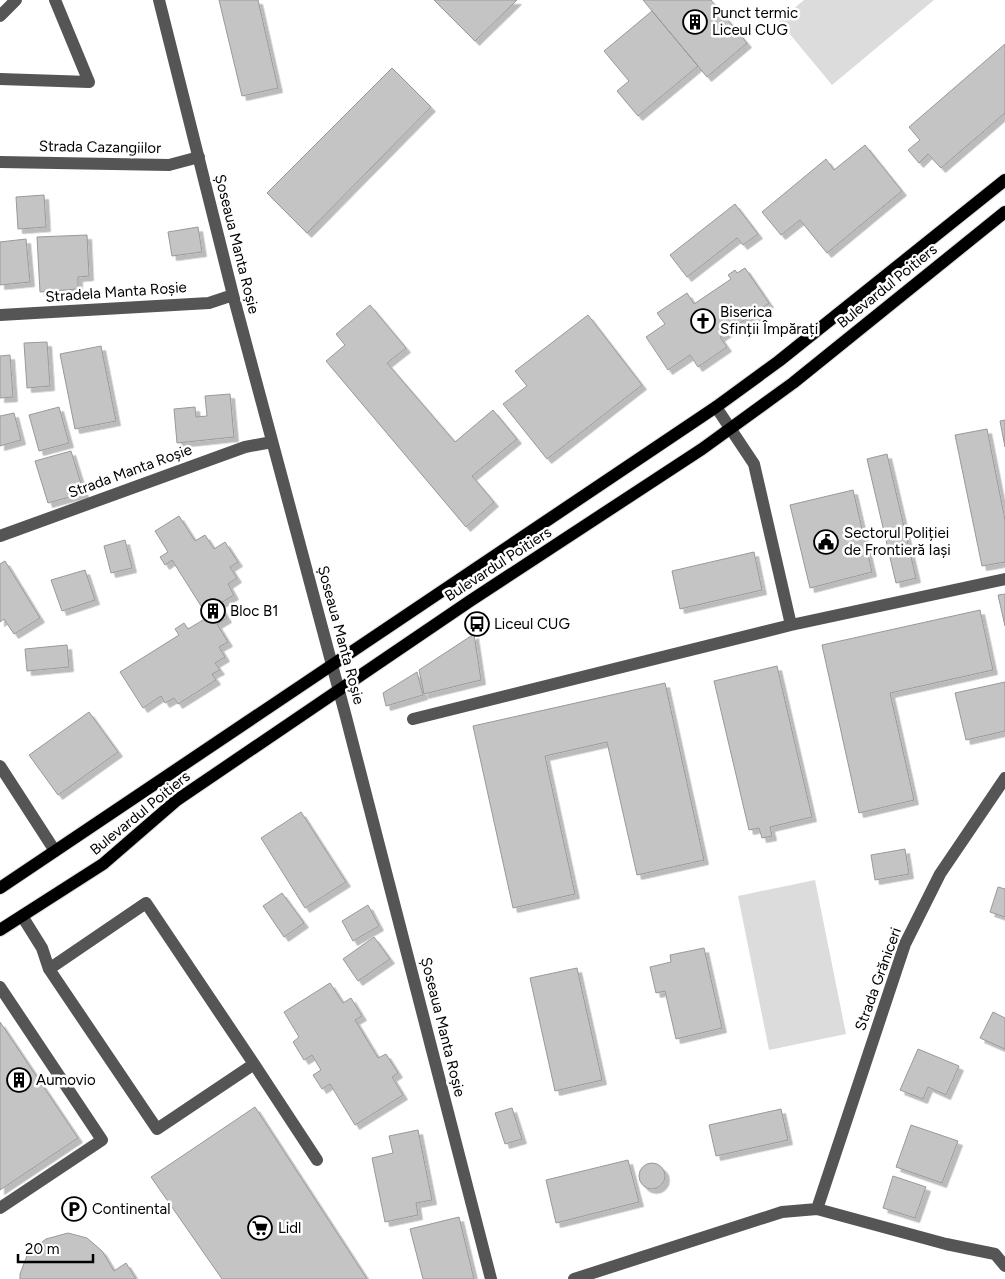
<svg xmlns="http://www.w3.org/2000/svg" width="1005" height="1279" font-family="Figtree,sans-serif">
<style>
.green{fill:#dcdcdc}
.building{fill:#c4c4c4;stroke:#999;filter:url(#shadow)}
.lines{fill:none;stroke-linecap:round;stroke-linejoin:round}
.major-casing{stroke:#dbdbdb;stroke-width:14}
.minor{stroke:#555;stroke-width:12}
.major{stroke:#000;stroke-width:12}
.labels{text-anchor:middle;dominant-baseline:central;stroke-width:5;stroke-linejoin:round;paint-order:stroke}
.poi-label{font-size:15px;fill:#000;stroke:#fff;text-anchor:start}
.street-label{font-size:15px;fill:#000;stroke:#fff}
</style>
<defs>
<filter id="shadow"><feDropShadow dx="4.5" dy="4.5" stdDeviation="0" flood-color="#0004"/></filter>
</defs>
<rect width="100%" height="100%" fill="#fff"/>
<path class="green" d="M804,0H934L832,85L779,21Z
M815,880L846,1034L769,1050L738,896Z"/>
<path class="building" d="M219,0H258L278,88L242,96Z
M434,0H517L475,41Z
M643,0H711L747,43L707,77Z
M652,11L698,66L638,116L617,91L629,81L604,51Z
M1005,44V113L941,168L928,154L919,163L908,150L920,140L909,127Z
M392,68L431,107L307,233L267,193Z
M865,145L902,191L827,253L800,220L781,235L762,212L826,159L834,170Z
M44,195L46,227L18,229L16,197Z
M735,204L758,234L743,245L737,238L687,277L670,255Z
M198,227L202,252L172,256L168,232Z
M87,235L89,276L78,277V289L40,292L37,237Z
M26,239L30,282L0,285V242Z
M745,268L769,303L761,309L764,313L756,319L753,314L720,337L727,347L698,367L690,355L668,370L646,337L665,324L657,313L687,293L694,304L731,279L728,275L735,270L737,273Z
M370,305L406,348L387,363L455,442L493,410L517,439L472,476L494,502L466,527L326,361L345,345L336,334Z
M588,315L642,385L547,459L503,404L527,386L515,371Z
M47,342L50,386L27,388L24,343Z
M101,346L116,421L75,429L60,354Z
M10,355L13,397L0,398V356Z
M230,394L234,437L177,443L174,409L195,407L196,417L207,416L205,396Z
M59,407L69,443L39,451L29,415Z
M14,413L21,440L0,446V416Z
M1005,420V447L1000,421Z
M987,429L1005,520V562L982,566L955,435Z
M71,451L84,493L48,503L35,461Z
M887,454L916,578L896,583L867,459Z
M853,490L872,572L810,588L790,505Z
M179,516L195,541L205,535L214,549L225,542L238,562L230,567L237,578L228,584L234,595L219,604L227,618L217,624L228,642L219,647L225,657L215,663L220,670L212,674L216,680L178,704L174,698L165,703L161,696L143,708L120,672L179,635L175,629L184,623L188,629L208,617L172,560L165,565L160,557L168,552L155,531Z
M125,540L132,568L111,573L104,546Z
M754,552L762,590L680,609L672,571Z
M5,561L40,618L14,634L4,619L0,622V564Z
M85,570L95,600L62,611L51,580Z
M1005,594V626L998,595Z
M980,610L993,670L890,693L914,800L859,813L822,645Z
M474,634L481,680L424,694L419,670Z
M67,645L69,667L27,671L25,649Z
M777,666L812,817L770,827L772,836L762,838L759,828L749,830L714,681Z
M417,672L423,695L386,706L383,693Z
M1005,682V731L966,740L955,693Z
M665,683L704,860L637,875L607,742L545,756L575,894L513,908L473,726Z
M89,712L118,752L58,795L29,755Z
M301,812L346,882L305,908L261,838Z
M905,849L909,874L875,880L871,855Z
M998,887L1005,889V917L990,912Z
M282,893L304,923L284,937L263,906Z
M368,905L379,926L353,941L342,921Z
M374,937L390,959L358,981L343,959Z
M704,948L722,1028L676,1039L665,991L656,993L650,967L671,962L670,955Z
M577,968L602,1080L555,1091L530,978Z
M330,983L343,1003L351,998L362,1016L355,1020L378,1058L386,1054L398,1073L392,1077L403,1095L355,1125L330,1084L322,1089L313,1075L321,1070L312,1055L304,1060L293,1042L299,1037L284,1012Z
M993,1012L1005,1018V1049L980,1038Z
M0,1022L78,1138L0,1190Z
M918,1049L959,1066L946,1095L928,1087L923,1099L900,1090Z
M255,1107L367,1279H222L151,1177Z
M512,1108L522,1139L505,1144L495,1113Z
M781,1109L788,1140L716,1156L709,1125Z
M911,1125L958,1141L942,1183L896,1167Z
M418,1130L432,1200L416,1203L418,1215L385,1222L372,1158L393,1153L389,1136Z
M628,1160L639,1202L556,1223L546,1180Z
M639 1176a13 13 0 1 1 26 0a13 13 0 1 1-26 0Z
M893,1176L926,1187L915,1218L883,1208Z
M459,1217L474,1279H423L410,1229Z
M68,1233L87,1238L102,1251L114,1271L126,1263L136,1279H20V1274L28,1253L46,1239Z"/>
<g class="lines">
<g class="major-casing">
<path id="major" d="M0,888L716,407L779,361L1005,180
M0,930L103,864L177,800L470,601L702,449L793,383L1005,212"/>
</g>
<path class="minor" d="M159,0L233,295L346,717L491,1279
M0,16L16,0
M0,79L89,82L55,0
M0,162L169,165L199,157
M0,315L209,303L233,295
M0,536L245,447L272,442
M791,625L1005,579
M413,719L791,625L754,464L716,407
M0,766L55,851
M22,916L42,948L49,969L157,1129L254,1064L146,903L49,969
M0,987L102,1140L0,1208
M254,1064L317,1160
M817,1209L905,944L940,874L1005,778
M574,1279L782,1212L817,1209L946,1244L995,1254L1005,1266"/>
<use href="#major" class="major"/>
</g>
<defs>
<g id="building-ring" transform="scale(1.25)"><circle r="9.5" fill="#fff" stroke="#000" stroke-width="1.5"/><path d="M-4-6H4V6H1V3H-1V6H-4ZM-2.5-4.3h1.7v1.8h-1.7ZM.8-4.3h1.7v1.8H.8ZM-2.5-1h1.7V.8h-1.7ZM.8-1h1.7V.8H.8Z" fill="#000"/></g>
<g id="church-ring" transform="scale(1.25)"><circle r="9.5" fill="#fff" stroke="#000" stroke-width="1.5"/><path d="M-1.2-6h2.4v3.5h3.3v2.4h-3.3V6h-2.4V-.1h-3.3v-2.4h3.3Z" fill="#000"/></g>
<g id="civic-ring" transform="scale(1.25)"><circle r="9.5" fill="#fff" stroke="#000" stroke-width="1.5"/><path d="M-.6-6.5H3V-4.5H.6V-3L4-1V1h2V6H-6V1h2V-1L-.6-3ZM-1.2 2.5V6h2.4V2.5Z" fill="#000"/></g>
<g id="bus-ring" transform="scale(1.25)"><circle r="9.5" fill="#fff" stroke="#000" stroke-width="1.5"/><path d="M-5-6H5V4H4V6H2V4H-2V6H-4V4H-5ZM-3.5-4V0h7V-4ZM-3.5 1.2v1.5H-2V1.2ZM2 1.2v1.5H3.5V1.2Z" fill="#000"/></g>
<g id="parking-ring" transform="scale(1.25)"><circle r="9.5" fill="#fff" stroke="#000" stroke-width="1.5"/><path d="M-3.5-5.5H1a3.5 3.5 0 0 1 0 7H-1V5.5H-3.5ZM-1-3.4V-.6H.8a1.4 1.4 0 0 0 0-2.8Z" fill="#000"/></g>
<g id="supermarket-ring" transform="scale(1.25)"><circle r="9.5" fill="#fff" stroke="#000" stroke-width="1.5"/><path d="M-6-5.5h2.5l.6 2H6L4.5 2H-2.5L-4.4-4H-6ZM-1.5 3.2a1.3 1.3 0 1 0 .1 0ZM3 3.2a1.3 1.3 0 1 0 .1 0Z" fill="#000"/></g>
</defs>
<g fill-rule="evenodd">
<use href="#building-ring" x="695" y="22"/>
<use href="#church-ring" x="703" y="321"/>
<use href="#civic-ring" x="826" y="542"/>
<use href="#building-ring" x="213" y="611"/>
<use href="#bus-ring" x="477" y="624"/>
<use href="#building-ring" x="19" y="1080"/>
<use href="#parking-ring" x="74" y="1209"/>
<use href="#supermarket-ring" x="260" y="1228"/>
</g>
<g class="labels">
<g class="poi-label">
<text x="712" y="13">Punct termic<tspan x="712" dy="17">Liceul CUG</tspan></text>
<text x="720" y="312">Biserica<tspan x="720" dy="17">Sfinții Împărați</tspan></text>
<text x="844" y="533">Sectorul Poliției<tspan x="844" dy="17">de Frontieră Iași</tspan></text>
<text x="230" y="611">Bloc B1</text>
<text x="494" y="624">Liceul CUG</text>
<text x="36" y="1080">Aumovio</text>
<text x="92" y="1209">Continental</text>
<text x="278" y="1228">Lidl</text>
</g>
<g class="street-label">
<text transform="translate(100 147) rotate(1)">Strada Cazangiilor</text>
<text transform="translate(237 244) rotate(76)">Șoseaua Manta Roșie</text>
<text transform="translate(887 286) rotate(-39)">Bulevardul Poitiers</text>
<text transform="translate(116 292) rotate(-4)">Stradela Manta Roșie</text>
<text transform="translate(130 471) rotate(-20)">Strada Manta Roșie</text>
<text transform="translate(498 564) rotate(-33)">Bulevardul Poitiers</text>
<text transform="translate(341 635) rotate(75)">Șoseaua Manta Roșie</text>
<text transform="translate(140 813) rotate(-39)">Bulevardul Poitiers</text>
<text transform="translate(878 979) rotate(-70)">Strada Grăniceri</text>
<text transform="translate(443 1027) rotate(76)">Șoseaua Manta Roșie</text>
</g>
</g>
<path d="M18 1254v8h75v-8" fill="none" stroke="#000000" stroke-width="2.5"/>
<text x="25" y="1254" font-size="15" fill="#000000" stroke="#ffffff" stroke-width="4" paint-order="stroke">20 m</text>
</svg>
